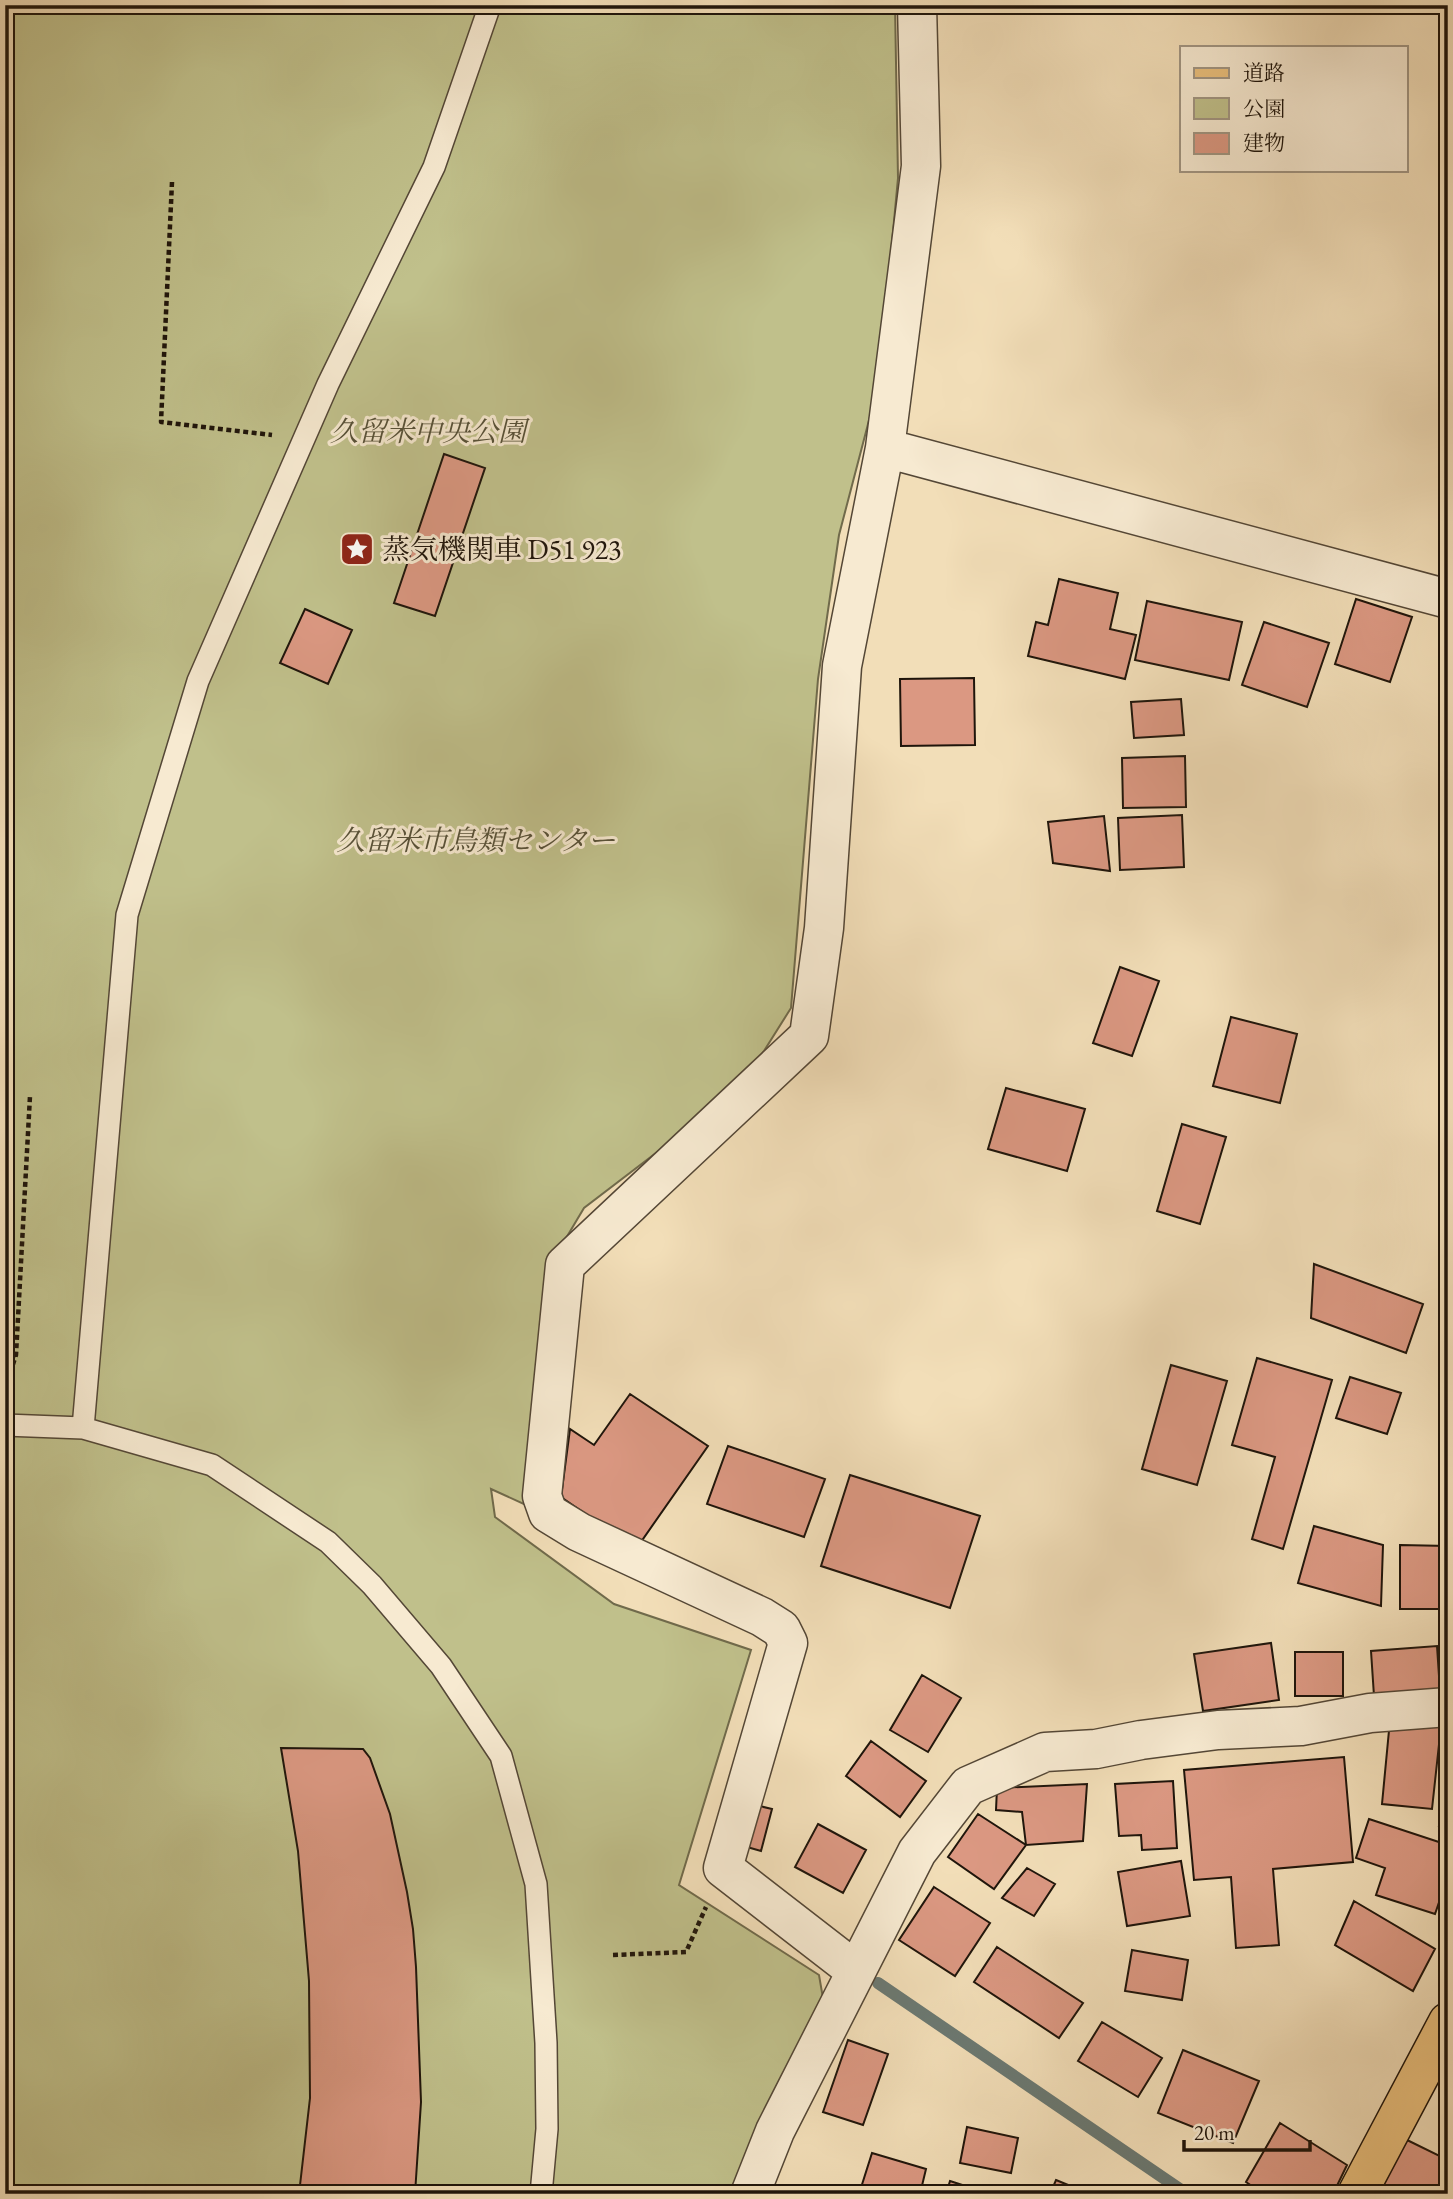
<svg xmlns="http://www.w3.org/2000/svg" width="1453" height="2199" font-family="'EB Garamond','Noto Serif JP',serif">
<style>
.green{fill:#c0c08b;stroke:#706a4b;stroke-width:2}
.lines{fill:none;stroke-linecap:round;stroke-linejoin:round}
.stream{stroke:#6b7972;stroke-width:12}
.building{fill:#db9882;stroke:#1f150b;stroke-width:2}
.lane-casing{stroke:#544736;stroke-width:24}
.street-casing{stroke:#544736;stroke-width:41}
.primary-casing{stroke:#1f150b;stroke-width:41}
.path{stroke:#1f150b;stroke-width:4.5;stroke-dasharray:5 3.5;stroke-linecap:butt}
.lane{stroke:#f7ead1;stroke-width:21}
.street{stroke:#f7ead1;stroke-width:38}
.primary{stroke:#e9bf7c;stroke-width:38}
.labels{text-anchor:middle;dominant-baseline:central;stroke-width:6;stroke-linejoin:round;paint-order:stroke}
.park-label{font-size:28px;font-style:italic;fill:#575138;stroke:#f7ead1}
.poi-label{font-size:28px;fill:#1f150b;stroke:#f7ead1;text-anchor:start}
</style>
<rect width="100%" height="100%" fill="#f2deb8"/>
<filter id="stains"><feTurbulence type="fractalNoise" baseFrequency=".00286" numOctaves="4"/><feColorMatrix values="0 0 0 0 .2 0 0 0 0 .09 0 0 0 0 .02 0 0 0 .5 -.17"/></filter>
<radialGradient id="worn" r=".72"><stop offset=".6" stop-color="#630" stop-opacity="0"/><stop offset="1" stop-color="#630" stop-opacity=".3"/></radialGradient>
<path class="green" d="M5,5H895L898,178L879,382L839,535L818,679L791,1008L745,1081L669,1143L584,1208L550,1265L526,1505L491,1489L495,1517L614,1604L751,1650L679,1885L819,1975L824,2004L738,2194H5Z"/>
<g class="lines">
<path class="stream" d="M878,1983L1187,2194"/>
</g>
<path class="building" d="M444,454L485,468L435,616L394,603Z
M1059,579L1118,593L1110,629L1136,635L1125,679L1028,656L1036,622L1048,625Z
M1356,599L1412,617L1390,682L1335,664Z
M1147,601L1242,622L1229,680L1135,660Z
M305,609L352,630L328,684L280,663Z
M1264,622L1329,643L1307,707L1242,685Z
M974,678L975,745L901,746L900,679Z
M1181,699L1184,735L1134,738L1131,702Z
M1185,756L1186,807L1123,808L1122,758Z
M1182,815L1184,867L1120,870L1118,818Z
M1104,816L1110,871L1053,863L1048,822Z
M1120,967L1159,981L1132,1056L1093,1043Z
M1231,1017L1297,1034L1280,1103L1213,1086Z
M1006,1088L1085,1109L1067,1171L988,1149Z
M1182,1124L1226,1137L1200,1224L1157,1211Z
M1314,1264L1423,1304L1406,1353L1311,1318Z
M1257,1358L1332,1380L1283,1549L1252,1539L1275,1457L1232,1445Z
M1171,1365L1227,1381L1197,1485L1142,1469Z
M1350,1377L1401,1393L1387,1434L1336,1418Z
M630,1394L708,1446L636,1549L561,1497L570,1429L594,1445Z
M728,1446L825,1479L804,1537L707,1504Z
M850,1475L980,1516L950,1608L821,1566Z
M1314,1526L1383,1545L1381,1606L1298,1583Z
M1400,1545L1448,1546V1609H1400Z
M1271,1643L1279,1700L1203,1711L1194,1654Z
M1437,1646L1440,1691L1374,1696L1371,1651Z
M1295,1652H1343V1696H1295Z
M922,1675L961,1698L928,1752L890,1730Z
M1390,1720L1441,1726L1432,1809L1382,1804Z
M871,1741L926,1781L900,1817L846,1776Z
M281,1748L363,1749L370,1758L390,1814L407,1892L413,1929L416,1967L421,2102L415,2194H299L310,2098L309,1981L298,1851Z
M1344,1757L1353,1862L1273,1869L1279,1945L1236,1948L1231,1877L1194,1880L1184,1770Z
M1173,1781L1177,1848L1142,1850L1141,1835L1119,1836L1115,1784Z
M1087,1784L1083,1841L1026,1845L1022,1812L996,1810L997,1788Z
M751,1804L772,1809L761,1851L740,1845Z
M1448,1805V1830L1439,1826Z
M978,1814L1026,1845L994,1889L948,1857Z
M1369,1819L1448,1845V1876L1435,1914L1376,1895L1385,1868L1356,1858Z
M818,1824L866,1850L843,1893L795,1867Z
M1181,1861L1190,1916L1127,1926L1118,1872Z
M1027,1868L1055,1884L1034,1916L1002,1898Z
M934,1887L990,1923L955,1976L899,1940Z
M1354,1901L1435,1949L1413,1991L1335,1945Z
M997,1947L1083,2003L1059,2038L974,1982Z
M1132,1950L1188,1960L1182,2000L1125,1991Z
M1102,2022L1162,2058L1138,2097L1078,2061Z
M848,2040L888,2054L863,2125L823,2112Z
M1183,2050L1259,2081L1233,2143L1158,2113Z
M1280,2123L1347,2165L1333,2194H1264L1246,2182Z
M967,2127L1018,2138L1011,2173L960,2163Z
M1405,2139L1448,2160V2194H1378Z
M872,2153L926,2169L920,2194H859Z
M1056,2180L1090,2194H1050Z
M950,2181L990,2194H946Z"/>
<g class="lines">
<g class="lane-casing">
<path id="lane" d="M5,1425L83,1428L212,1465L328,1542L372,1585L441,1666L501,1756L536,1884L546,2043L547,2129L541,2194
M83,1428L127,915L198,681L328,384L434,167L490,5"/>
</g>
<g class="street-casing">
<path id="street" d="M885,448L1448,599
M856,1971L723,1868L788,1643L781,1629L762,1617L579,1532L548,1513L542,1496L565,1265L809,1036L824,928L842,666L885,448L921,166L917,5
M750,2194L775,2131L917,1852L968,1786L1045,1752L1096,1749L1141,1740L1218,1730L1301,1726L1370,1713L1448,1707"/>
</g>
<g class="primary-casing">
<path id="primary" d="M1357,2194L1448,2022"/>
</g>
<path class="path" d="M172,182L161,422L272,435
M5,1355H16
M5,1389L16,1355L30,1096
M613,1955L686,1952L706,1907"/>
<use href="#lane" class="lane"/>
<use href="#street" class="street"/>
<use href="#primary" class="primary"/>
</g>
<defs>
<g id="sight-square" transform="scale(1.75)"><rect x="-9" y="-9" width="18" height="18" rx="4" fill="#8f2418" stroke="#f7ead1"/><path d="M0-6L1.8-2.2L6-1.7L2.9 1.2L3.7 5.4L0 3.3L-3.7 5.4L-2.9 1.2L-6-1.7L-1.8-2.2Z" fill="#fff"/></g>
</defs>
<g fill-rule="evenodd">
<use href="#sight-square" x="357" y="549"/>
</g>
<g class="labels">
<g class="park-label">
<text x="428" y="431">久留米中央公園</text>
<text x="476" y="840">久留米市鳥類センター</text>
</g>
<g class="poi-label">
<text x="382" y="549">蒸気機関車 D51 923</text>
</g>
</g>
<rect width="1453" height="2199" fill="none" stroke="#f2deb8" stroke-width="28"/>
<rect x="7" y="7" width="1439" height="2185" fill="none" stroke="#1f150b" stroke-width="3.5"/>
<rect x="14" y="14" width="1425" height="2171" fill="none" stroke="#1f150b" stroke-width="2"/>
<rect x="1180" y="46" width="228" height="126" fill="#f7ead1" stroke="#a19582" stroke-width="2"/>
<rect x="1194" y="68" width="35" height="10" fill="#e9bf7c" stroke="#a19582" stroke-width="2"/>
<text x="1243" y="80" font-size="21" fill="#1f150b">道路</text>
<rect x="1194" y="98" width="35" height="21" fill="#c0c08b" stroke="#a19582" stroke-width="2"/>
<text x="1243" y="116" font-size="21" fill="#1f150b">公園</text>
<rect x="1194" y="133" width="35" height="21" fill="#db9882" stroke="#a19582" stroke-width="2"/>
<text x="1243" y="150" font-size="21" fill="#1f150b">建物</text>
<path d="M1184 2140v10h126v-10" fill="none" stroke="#1f150b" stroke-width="3.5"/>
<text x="1194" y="2140" font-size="21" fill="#1f150b" stroke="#f7ead1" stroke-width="5" paint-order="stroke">20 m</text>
<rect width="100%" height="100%" filter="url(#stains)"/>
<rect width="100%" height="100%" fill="url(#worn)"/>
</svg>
